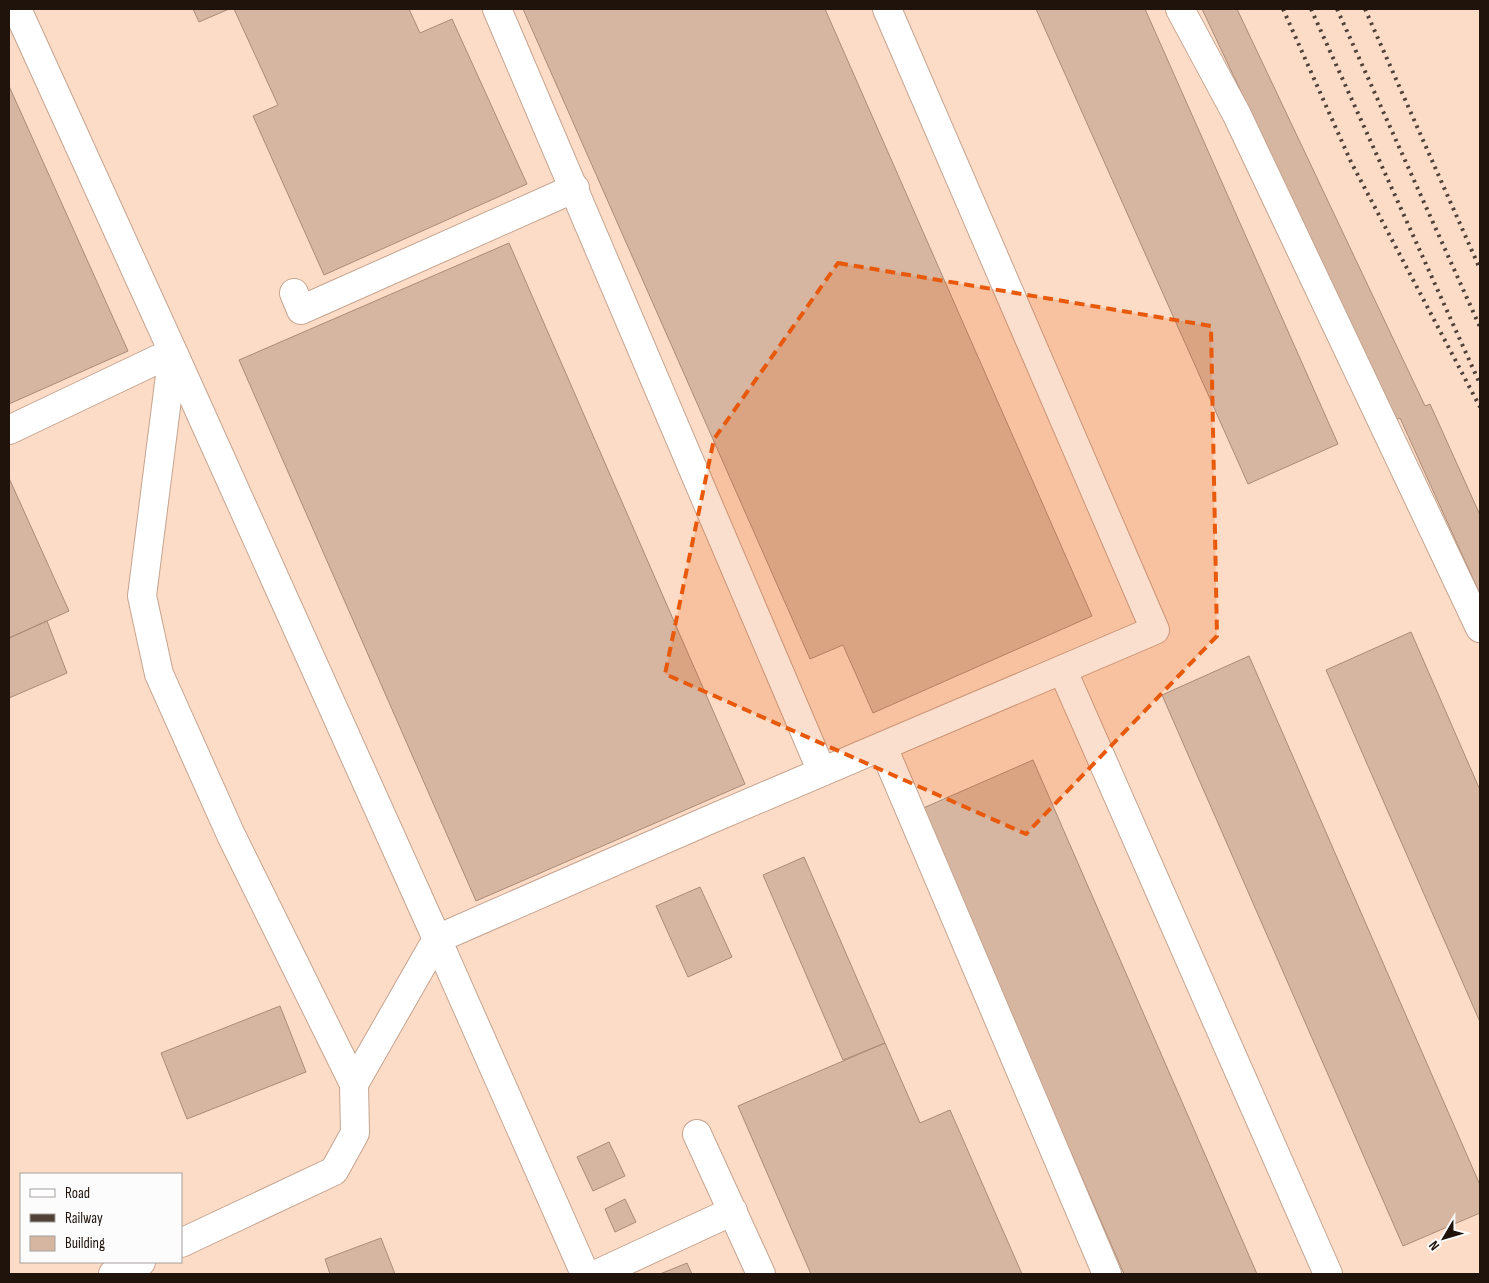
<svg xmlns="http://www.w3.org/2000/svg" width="1489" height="1283" font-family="'Sofia Sans Condensed',sans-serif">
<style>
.built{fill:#fddcc7;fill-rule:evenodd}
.building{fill:#d7b6a1;stroke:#aa8b77}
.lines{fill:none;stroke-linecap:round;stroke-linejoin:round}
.minor-casing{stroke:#c5a490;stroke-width:30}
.minor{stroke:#fff;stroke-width:28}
.rail{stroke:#4f4138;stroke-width:4;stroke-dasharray:2.5 5;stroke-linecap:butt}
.marked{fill:#e8590c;fill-opacity:0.2;stroke:#e8590c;stroke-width:4;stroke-dasharray:10 6;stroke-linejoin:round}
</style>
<rect width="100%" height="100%" fill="#ffeadd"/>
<path class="built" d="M9,9H1480V1274H9ZM21,1174H181V1262H21Z"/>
<path class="building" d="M193,9H229L199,22Z
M234,9H409L420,33L452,19L527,184L324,275L253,116L278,105Z
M523,9H825L1092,616L873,713L843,645L810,659Z
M1036,9H1145L1338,444L1248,484Z
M1202,9H1237L1425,406L1430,404L1480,515V594L1400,418L1396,420Z
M9,86L128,351L9,404Z
M509,243L745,784L476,901L239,360Z
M9,478L69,611L9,638Z
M47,621L67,673L9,698V638Z
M1411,632L1480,790V1022L1326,670Z
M1249,656L1480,1185V1213L1403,1246L1162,695Z
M1033,760L1257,1274H1124L921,809Z
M804,857L885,1043L843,1060L763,875Z
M700,887L732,957L688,977L656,906Z
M280,1006L306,1072L187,1119L161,1053Z
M885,1043L920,1123L950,1110L1022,1274H811L738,1106Z
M609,1142L625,1176L593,1191L577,1157Z
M625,1199L636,1222L615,1232L605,1209Z
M381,1238L395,1274H330L325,1259Z
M687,1263L692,1274H660Z"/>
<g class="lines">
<g class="minor-casing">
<path id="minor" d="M17,9L173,352L142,596L159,674L231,835L354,1084L355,1133L334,1171L181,1243
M497,9L822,772
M1180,9L1237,115L1480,628
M294,293L301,310L575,188
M9,430L173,352L437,939L354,1084
M1063,671L1328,1274
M883,747L1107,1274
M697,1134L761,1274
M113,1274L141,1262
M585,1274L437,939L709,820L1155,630L887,9
M597,1274L733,1211"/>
</g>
<use href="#minor" class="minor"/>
<path class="rail" d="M1283,9L1351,162L1480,407
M1311,9L1480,384
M1337,9L1480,327
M1365,9L1480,269"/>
</g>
<path class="marked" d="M838,263L1211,326L1217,636L1026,834L665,674L714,439Z"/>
<rect width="1489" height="1283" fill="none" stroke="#1f130b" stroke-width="20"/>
<rect x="20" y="1173" width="162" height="90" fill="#fcfcfc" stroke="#a49f9c"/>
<rect x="30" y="1189" width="25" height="8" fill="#ffffff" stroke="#a49f9c"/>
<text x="65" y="1198" font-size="15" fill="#1f130b">Road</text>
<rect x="30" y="1214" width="25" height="8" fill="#4f4138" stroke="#a49f9c"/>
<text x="65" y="1223" font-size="15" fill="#1f130b">Railway</text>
<rect x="30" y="1236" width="25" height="15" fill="#d7b6a1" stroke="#a49f9c"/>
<text x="65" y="1248" font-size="15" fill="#1f130b">Building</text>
<g transform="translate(1444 1238) rotate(232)" stroke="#fcfcfc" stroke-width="4" paint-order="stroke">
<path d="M0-4L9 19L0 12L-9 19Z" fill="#1f130b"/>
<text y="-8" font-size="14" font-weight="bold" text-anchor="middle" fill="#1f130b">N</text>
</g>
</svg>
